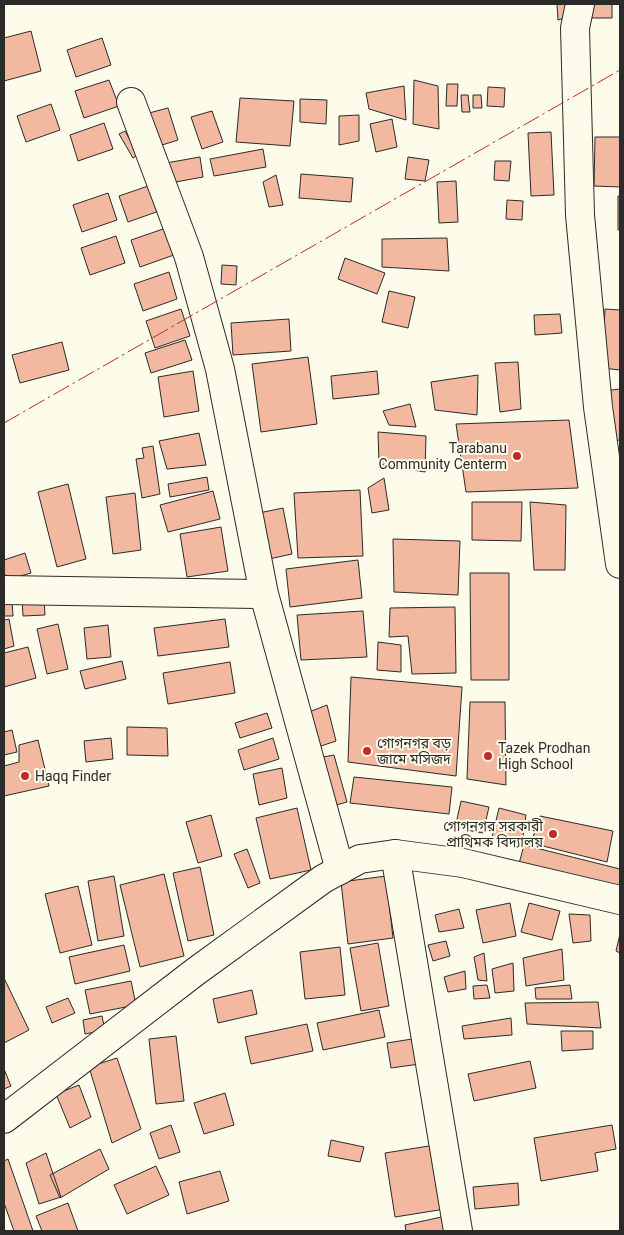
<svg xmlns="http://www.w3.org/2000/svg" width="624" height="1235" font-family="Roboto,'Noto Sans Bengali',sans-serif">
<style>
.building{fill:#f2b8a0;stroke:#2b2b2b}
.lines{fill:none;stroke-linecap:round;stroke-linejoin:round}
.minor-casing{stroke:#2b2b2b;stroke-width:30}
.primary-casing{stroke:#2b2b2b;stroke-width:30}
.minor{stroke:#fdfbea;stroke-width:28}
.primary{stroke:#fdfbea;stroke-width:28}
.power{stroke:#c62828;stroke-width:1;stroke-dasharray:18 4 2.5 4;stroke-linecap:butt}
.poi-dot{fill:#c62828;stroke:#fdfbea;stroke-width:2}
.labels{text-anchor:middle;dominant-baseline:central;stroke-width:4;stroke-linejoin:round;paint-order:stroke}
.poi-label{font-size:14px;fill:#2b2b2b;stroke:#fdfbea;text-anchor:start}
</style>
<rect width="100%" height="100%" fill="#fdfbea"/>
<path class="building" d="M557,4H566L565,18L558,20Z
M590,4H612V18H590Z
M31,31L41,71L4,81V38Z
M102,38L111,65L76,77L67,50Z
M109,80L119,106L84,118L75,91Z
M414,80L438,86L439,129L413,124Z
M447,84H458L457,106H446Z
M404,86L406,120L369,109L366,93Z
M488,87L505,88L504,107L487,106Z
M461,95H468L470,112H462Z
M473,95H481L482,108H473Z
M240,98L294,101L290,146L236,142Z
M300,99L327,100L326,124L300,122Z
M51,104L60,130L26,142L17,116Z
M168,108L178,140L159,146L149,113Z
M212,111L223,142L202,149L191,117Z
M359,115V141L339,145V116Z
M392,119L397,147L376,152L370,124Z
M104,123L113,149L78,161L70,135Z
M125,131L138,155L133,158L119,134Z
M551,132L554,195L531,196L528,133Z
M595,137H620V187L594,186Z
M263,149L266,167L214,176L210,159Z
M200,157L203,177L170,183L166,163Z
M408,157L429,160L425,181L405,179Z
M495,161H511L509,181L494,180Z
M301,174L353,178L351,202L299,198Z
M276,175L283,205L269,207L263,182Z
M456,181L458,222L439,223L437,182Z
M154,184L162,210L128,222L119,196Z
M108,193L117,220L82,232L73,205Z
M618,196H620V230H618Z
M507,200L523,201L522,220L506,219Z
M166,228L174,255L140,267L131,240Z
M116,236L125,263L90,275L81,248Z
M447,238L449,271L382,267V239Z
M345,258L385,273L377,294L338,279Z
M222,265L237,266L236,285L221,284Z
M169,272L177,299L143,311L134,284Z
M389,291L415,297L408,328L382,322Z
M181,309L190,336L155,348L146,321Z
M605,309L620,310V370L602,368Z
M560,314L562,333L535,335L534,315Z
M289,319L291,351L233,355L231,323Z
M185,340L192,360L151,373L145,353Z
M62,342L69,370L20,383L12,355Z
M308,357L317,424L261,432L252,364Z
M518,362L521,409L500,412L495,363Z
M193,371L199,411L164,417L158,377Z
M377,371L379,394L333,399L331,376Z
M478,375L477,415L435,410L431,382Z
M620,389V440L611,441L603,391Z
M410,404L416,427L389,425L383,411Z
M569,420L578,488L466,492L456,424Z
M378,432L426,436L425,472L379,464Z
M199,433L206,465L167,469L159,441Z
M153,446L160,494L142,498L136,459L144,458L142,448Z
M207,477L209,490L170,497L168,484Z
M384,478L389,510L372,513L368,488Z
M68,484L86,559L57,567L38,492Z
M360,490L363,556L298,558L294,493Z
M213,491L220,519L168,532L160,505Z
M135,493L141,550L113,554L106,497Z
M472,502H522L521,541L472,540Z
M530,502L566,505L565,570H534Z
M283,508L292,554L269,559L259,513Z
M221,527L228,571L187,577L180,534Z
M393,539L460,541L458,595L394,592Z
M25,553L31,573L7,580L4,572V560Z
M358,560L362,598L290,607L286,569Z
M470,573H509V680H471Z
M44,599L45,615L23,616L22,600Z
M4,601H12L13,616H4Z
M455,607L456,673L412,674L408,636L389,637L390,608Z
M363,611L367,657L301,660L297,615Z
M9,619L14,646L4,649V620Z
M225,619L229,647L158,656L154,628Z
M58,624L68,669L47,674L37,629Z
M108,625L111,657L87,659L84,628Z
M378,642L401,645V672L377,670Z
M28,647L36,678L4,687V653Z
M122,661L126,679L85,689L80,671Z
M230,662L235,693L168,704L163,673Z
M351,677L462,687L456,776L348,762Z
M470,702H505L506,785L467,779Z
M327,705L336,741L318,747L309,712Z
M267,713L272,728L240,738L235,723Z
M127,727L167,728L168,756L127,755Z
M12,730L17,752L4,755V732Z
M111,738L113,759L86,762L84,741Z
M273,738L279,759L244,770L238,750Z
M38,740L49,786L4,796V766L19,762V745Z
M334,755L347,802L329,807L312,759Z
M282,768L287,798L259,805L253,774Z
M354,777L452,787L449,814L350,803Z
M461,801L489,807L483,833L455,828Z
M297,808L311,870L270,879L256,818Z
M499,808L526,815L522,844L492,837Z
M211,815L222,856L198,863L186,822Z
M540,816L613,831L607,862L531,843Z
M524,845L620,869V897L517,871Z
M247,849L260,883L248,888L234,854Z
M200,867L214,935L188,941L173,873Z
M164,874L184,956L140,967L120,885Z
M114,876L124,936L98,941L88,881Z
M386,876L393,938L348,944L341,882Z
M78,886L92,945L60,953L45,894Z
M510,903L516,936L483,943L476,910Z
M529,903L560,911L552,940L521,932Z
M459,909L464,928L439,932L435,915Z
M569,914L590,915L591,941L573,943Z
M620,934V953L616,951Z
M446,941L450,956L433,961L428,945Z
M378,943L389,1006L361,1011L350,948Z
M124,945L130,971L75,984L69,957Z
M340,947L345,995L305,999L300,952Z
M562,949L564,980L526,986L523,958Z
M484,953L487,981L478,980L474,957Z
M513,963L514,991L495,993L492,969Z
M465,971L466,989L448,992L444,977Z
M4,978L29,1030L4,1043Z
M131,981L136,1005L90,1014L85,990Z
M487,985L490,998L474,999L473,986Z
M570,985L572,999H536L535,988Z
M252,990L257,1014L218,1023L213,999Z
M68,998L75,1013L52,1023L46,1007Z
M598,1002L601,1028L527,1024L525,1003Z
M379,1010L385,1037L323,1050L317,1023Z
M102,1016L105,1030L85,1034L83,1020Z
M511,1018L512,1035L464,1039L462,1026Z
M307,1024L313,1051L251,1064L245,1037Z
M561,1031H593V1049L562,1051Z
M437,1035L441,1061L391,1068L387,1043Z
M176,1036L184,1101L156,1104L149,1039Z
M117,1058L141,1129L112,1143L89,1067Z
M530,1061L536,1088L474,1101L468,1074Z
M4,1069L11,1086L4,1089Z
M79,1085L91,1117L70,1128L56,1094Z
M225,1093L234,1125L204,1134L194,1103Z
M171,1125L180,1152L159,1159L150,1133Z
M612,1125L616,1149L595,1153L598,1171L541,1181L534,1138Z
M331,1140L364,1147L360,1162L328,1156Z
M454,1142L464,1206L395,1217L385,1153Z
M100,1149L109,1169L60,1198L50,1175Z
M46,1153L61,1197L39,1204L26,1163Z
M8,1159L33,1231H14L4,1203V1161Z
M156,1166L169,1195L127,1214L114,1185Z
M220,1171L229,1201L187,1214L179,1182Z
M518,1183L519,1205L475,1209L473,1187Z
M68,1203L78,1231H42L36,1216Z
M455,1214L459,1231H406L405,1225Z"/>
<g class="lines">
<g class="minor-casing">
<path id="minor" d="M580,4L575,28L580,215L598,407L620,564
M131,102L189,257L220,369L264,594L340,870
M4,590L264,594
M395,854L458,1231"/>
</g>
<g class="primary-casing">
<path id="primary" d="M4,1119L195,972L323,879L360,859L395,854L463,863L620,900"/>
</g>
<use href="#minor" class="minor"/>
<use href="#primary" class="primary"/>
<path class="power" d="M4,423L620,70"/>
</g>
<g class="poi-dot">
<circle cx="517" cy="456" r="5"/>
<circle cx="367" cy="751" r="5"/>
<circle cx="488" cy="756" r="5"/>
<circle cx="25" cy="776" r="5"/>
<circle cx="553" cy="834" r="5"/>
</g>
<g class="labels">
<g class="poi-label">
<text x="507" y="448" text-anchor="end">Tarabanu<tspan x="507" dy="16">Community Centerm</tspan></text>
<text x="377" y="743">গোগনগর বড়<tspan x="377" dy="16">জামে মসিজদ</tspan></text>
<text x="498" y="748">Tazek Prodhan<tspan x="498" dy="16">High School</tspan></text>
<text x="35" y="776">Haqq Finder</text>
<text x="543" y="826" text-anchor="end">গোগনগর সরকারী<tspan x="543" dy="16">প্রাথিমক বিদ্যালয়</tspan></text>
</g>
</g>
<rect width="624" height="1235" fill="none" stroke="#2b2b2b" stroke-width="10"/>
</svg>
